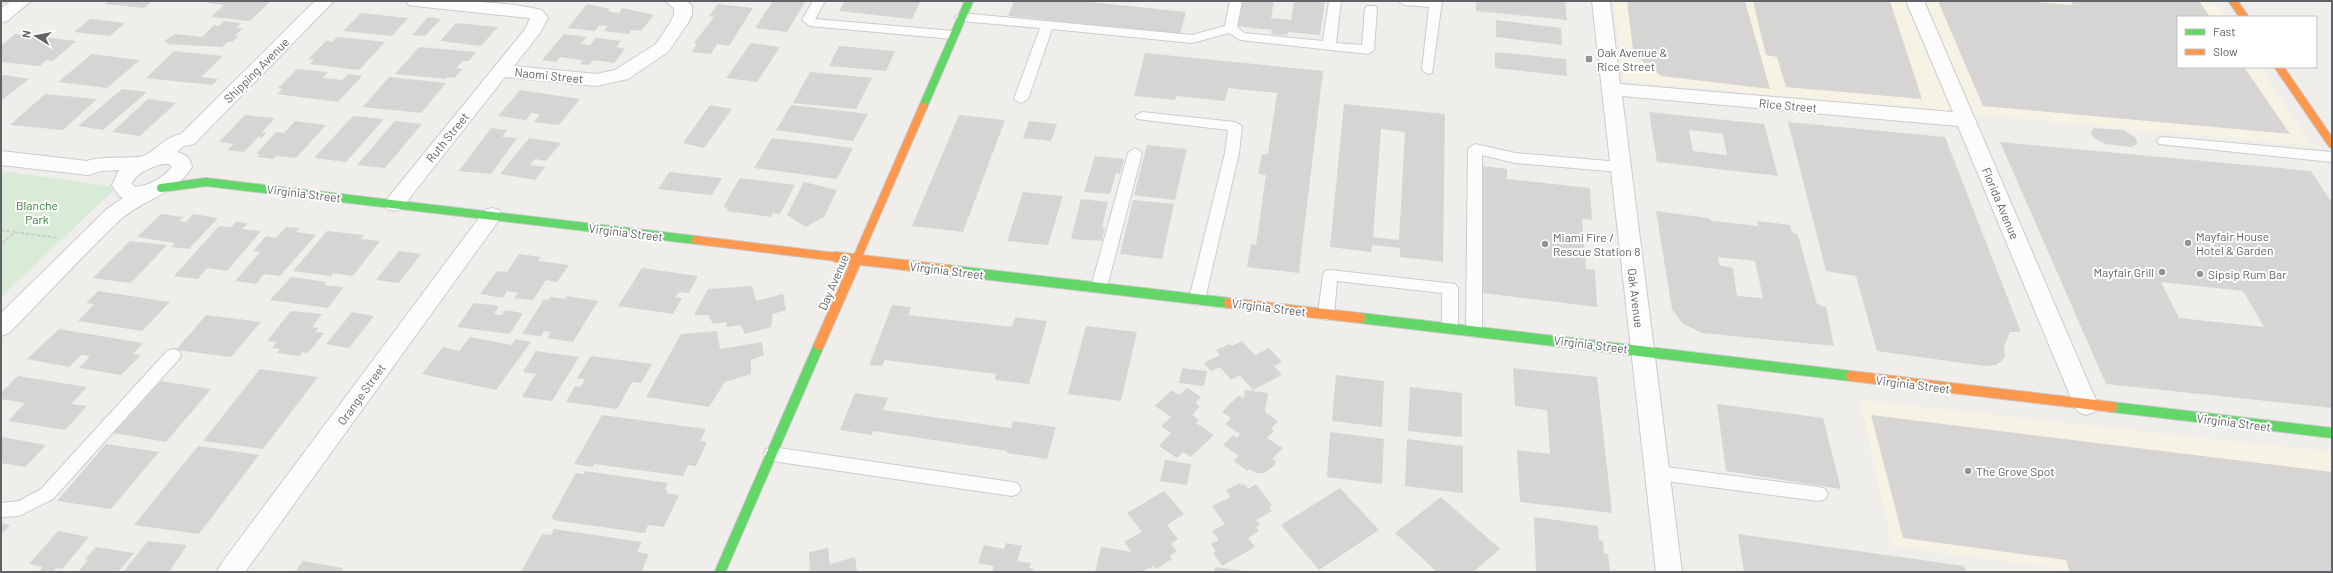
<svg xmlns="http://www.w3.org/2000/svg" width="2333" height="573" font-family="Barlow,sans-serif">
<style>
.commercial{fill:#f7f3e4}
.green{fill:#d8ebd6}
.building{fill:#d6d5d3;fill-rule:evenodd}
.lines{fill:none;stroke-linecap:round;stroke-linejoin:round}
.lane-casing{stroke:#cbcccc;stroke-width:2}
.street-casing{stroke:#cbcccc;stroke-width:2}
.fast-far1-casing{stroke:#cacacb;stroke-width:10}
.fast-casing{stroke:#cacacb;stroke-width:12}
.slow-far1-casing{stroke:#cacacb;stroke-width:10}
.slow-casing{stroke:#cacacb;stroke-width:12}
.path{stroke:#cacfcc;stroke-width:2;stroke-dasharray:3.5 2;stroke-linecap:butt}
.lane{fill:#fdfcfc;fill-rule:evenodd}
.street{fill:#fdfcfc;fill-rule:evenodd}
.fast-far1{stroke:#63d668;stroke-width:8}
.fast{stroke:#63d668;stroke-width:10}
.slow-far1{stroke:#ff974d;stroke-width:8}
.slow{stroke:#ff974d;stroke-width:10}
.poi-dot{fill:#919496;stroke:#fff;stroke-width:1.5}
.labels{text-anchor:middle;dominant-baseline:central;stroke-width:4;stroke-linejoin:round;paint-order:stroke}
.poi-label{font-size:12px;fill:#5f6368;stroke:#fff;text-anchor:start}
.street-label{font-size:12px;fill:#5f6368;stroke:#fff}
.park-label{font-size:12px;fill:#348238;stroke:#fff}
</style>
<rect width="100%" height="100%" fill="#efeeea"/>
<path class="commercial" d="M1614,1H2215L2225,17H2178V67H2259L2312,146L1624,81Z
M1860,400L2332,452V572H2058L2056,568L1892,546Z"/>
<path class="green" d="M1,171L117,187L1,297Z"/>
<path class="building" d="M109,1H152L144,8L105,4Z
M210,1H271L250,21L211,17L224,5L208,3Z
M773,1L805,2L787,32L755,28Z
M845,1H907L920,2L912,19L839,11Z
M1014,1H1080L1186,12L1180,34L1008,16Z
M1242,1H1274L1271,18L1291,20L1294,1H1325L1320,35L1288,32L1287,35L1271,34L1272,30L1236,26Z
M1476,1H1565L1567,20L1476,11Z
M1627,1H1745L1770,89L1661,76L1641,60L1634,58Z
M1753,1H1890L1922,99L1786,87L1777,57L1766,55Z
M1938,1H2026L2073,5L2071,1H2199L2210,17H2178V67H2244L2290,134L1983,106Z
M587,4L610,9L608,11L619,13L622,8L654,15L641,31L631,30L629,34L604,31L608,26L599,25L595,31L568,28Z
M718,4L753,8L729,46L717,44L711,54L692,52L697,43H694L714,17L709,16Z
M361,13L408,18L392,36L343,31Z
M428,17L441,19L425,36L412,35Z
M90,19L125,23L110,36L74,32Z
M1496,20L1561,28L1562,45L1496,37Z
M224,21L241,23L236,28H243L235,36L238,37L232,42H227L222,47L166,44L168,42L164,41L176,34L202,37L214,25L219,26Z
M456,23L498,27L481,46L440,41Z
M15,34L68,40L76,41L53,61L46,60L40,66L1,62V46Z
M564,34L587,37L581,44L590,45L596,38L621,41L616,47L625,49L614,63L593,60L589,65L580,64L583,60L560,57L556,62L542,60Z
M337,37L385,42L359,70L310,64L314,60L308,59L326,41L332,42Z
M751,43L780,47L757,82L726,78Z
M839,46L895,51L886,71L829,66Z
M419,47L476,52L469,61H463L456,68L462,69L455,78L447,77L446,79L395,74Z
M174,51L223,56L201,77L218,79L212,85L146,78Z
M1495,52L1566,59L1567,76L1495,68Z
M1145,53L1323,71L1299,273L1247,267L1251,244L1256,245L1266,175L1258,174L1262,154H1268L1277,93L1228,88L1225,101L1176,96L1175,100L1134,96Z
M92,54L140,60L107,88L58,82Z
M297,69L328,72L322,78L342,80L348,74L362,76L338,102L277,94L282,89L278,88Z
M810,72L872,78L856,109L793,103Z
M4,75L29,79L1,101V77Z
M389,77L446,83L421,113L363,107Z
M122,89L147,92L103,130L78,126Z
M520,90L580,99L559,125L534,122L540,114L531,113L526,120L498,116Z
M45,94L97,99L63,130L10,125Z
M148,99L176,103L140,136L112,132Z
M1344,104L1445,114L1443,262L1400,257V248L1372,245L1371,252L1330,247ZM1381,129L1405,132L1399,240L1373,237Z
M710,105L732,109L704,148L683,143Z
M791,105L868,114L853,141L776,130Z
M1649,112L1764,124L1778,176L1657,162ZM1689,130L1723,134L1727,155L1693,151Z
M245,115L275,118L262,132L266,133L262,138L258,137L244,152L227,150L234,144L219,142Z
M959,115L1005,120L963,232L912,226Z
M353,116L384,119L346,162L314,158Z
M295,121L326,125L296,158L276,156L273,159L257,157L260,154H256L276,132L284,133Z
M395,121L422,124L385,168L357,165Z
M1029,121L1057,124L1051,141L1023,138Z
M1788,122L1945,137L2021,332H2010L2004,346L2005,357L2002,361L1996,365L1984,366L1877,351L1856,276L1826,271Z
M491,128L507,130L502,137L517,138L491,174L459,171Z
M2094,128L2123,130L2136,138L2137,144L2131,147L2105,144L2093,137L2091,133Z
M529,138L561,143L546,161L535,159L530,165L545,167L535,180L500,174Z
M772,138L853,148L837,179L754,168Z
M2000,142L2311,171L2332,203V408L2106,384ZM2161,282L2243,291L2264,327L2179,318Z
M1147,145L1187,149L1175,200L1134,195Z
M1095,156L1124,159L1120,174L1116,173L1110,194L1084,192Z
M1483,166L1507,169V179L1590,188L1592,220L1582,219L1586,269L1595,270L1597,307L1482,293Z
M669,172L722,178L712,195L658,189Z
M740,178L795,185L780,214L773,213L771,217L726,211L728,208L723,207Z
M804,182L837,190L824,217L806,227L787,215Z
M1023,192L1063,196L1048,245L1007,241Z
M1081,199L1108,202L1102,227H1105L1102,241L1071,239Z
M1133,200L1174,204L1162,259L1120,254Z
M1656,211L1708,218L1712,221L1759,226L1757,221L1790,225L1792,232L1798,235L1817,304L1826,307L1834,346L1702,333L1682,323L1672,309ZM1718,257L1755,261L1763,298L1737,296L1733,268L1719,265Z
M161,214L184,217L179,221L186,222L193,214L218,218L189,249L171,247L175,243L137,237Z
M236,222L248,223L242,229L261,231L227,271L207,268L198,279L174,276L219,226L231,227Z
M286,227L299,228L296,232L316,235L280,276L264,274L256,284L235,281L260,252L253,251L266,236L276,238Z
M327,231L364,235L361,239L380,241L353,276L333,273L331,276L293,271Z
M130,241L167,245L131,283L93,278Z
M399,251L421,254L399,283L376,280Z
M519,254L541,257L538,261L569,265L557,282L546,280L533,300L514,298L518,293L507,291L503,298L480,294L497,271L507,272Z
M642,268L698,276L689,293L679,292L675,297L682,298L673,314L618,306Z
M291,277L326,282L324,285L344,287L328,308L270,300Z
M752,286L756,301L783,294L786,310L773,314L771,327L745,334L741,325L726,327V322L713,324L708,315H694L708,289Z
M98,291L170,302L142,331L78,321L94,304L86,303Z
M567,296L598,301L573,342L547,338L551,332L544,331L541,336L522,334L544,299L548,300L551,297L565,299Z
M474,303L499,306L494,314L502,315L505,310L523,313L510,334L457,327Z
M892,305L911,307L908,315L1012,327L1015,317L1047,321L1029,384L995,380L996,374L885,360L882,366L869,365Z
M291,311L322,314L312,327L318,328L315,332L324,333L308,353L302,352L300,356L277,353L280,349L272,348L277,342L267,341Z
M352,312L374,316L349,348L326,344Z
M206,315L261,322L231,357L176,350Z
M1086,326L1137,332L1121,401L1068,394Z
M59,329L143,343L133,354L141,355L121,375L79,368L90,356L81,355L69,367L27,359Z
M717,331L720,349L762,342L764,355L751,360V374L725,382L709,407L646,397L681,334Z
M470,337L511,345L516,339L531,342L496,390L422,374L443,347L459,351Z
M1242,341L1255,355L1269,348L1282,362L1274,366L1282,375L1253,390L1240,375L1231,380L1220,367L1211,371L1204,363L1220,355L1216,350L1229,344L1232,346Z
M536,351L579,357L552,401L522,397L536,374L523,372Z
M591,356L652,364L641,383L632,382L617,409L566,402L575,386L581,387L585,379L577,378Z
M1182,368L1207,371L1204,386L1179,383Z
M1513,368L1597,377L1612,513L1520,502L1517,450L1550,454L1547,410L1515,406Z
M260,369L318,377L263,449L203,441Z
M1336,375L1384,381L1382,427L1332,421Z
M18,376L87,387L71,404L87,406L65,430L8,421L25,403L1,399V393Z
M161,381L211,389L166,442L114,433Z
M1410,387L1462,393V437L1408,431Z
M1187,388L1201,397L1195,403L1200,406L1192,415L1199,420L1196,423L1214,435L1191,457L1183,452L1177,458L1159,446L1171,433L1161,426L1171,417L1155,406L1172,390L1179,395Z
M1245,390L1268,393L1265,412L1278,421L1271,429L1274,431L1267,438L1283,448L1272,459L1276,461L1274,466L1264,473H1256L1249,469L1247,471L1234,461L1239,456L1223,445L1233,435L1237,438L1240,434L1225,424L1231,418L1222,412L1239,395L1244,398Z
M855,393L888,398L883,410L1011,428L1013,421L1056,427L1047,459L1007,453V451L873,431L872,435L840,430Z
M1717,404L1823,418L1841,489L1726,471Z
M602,415L706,429L700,441L707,442L696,466L688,465L683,476L594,464L593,467L574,464Z
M1871,415L2332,472V572H2070L2066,560L1903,538Z
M1330,432L1384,439L1382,484L1327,477Z
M1,437L46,445L25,467L1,463Z
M1407,439L1463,446V493L1405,486Z
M106,444L159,452L111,509L57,501Z
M198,446L259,455L199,534L134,525Z
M1165,460L1191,464L1187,485L1160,481Z
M585,471L668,483L665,490H668L666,493L679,495L664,527L648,525L645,533L558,521L551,518L576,473L584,474Z
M1240,483L1241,486L1244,484L1248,489L1256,484L1272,505L1269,507L1272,511L1256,520L1260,524L1256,527L1259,531L1248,538L1255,547L1222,566L1213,553L1216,551L1211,544L1219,540L1212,531L1225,524L1212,506L1231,497L1226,490Z
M1340,488L1379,530L1319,570L1281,525Z
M1164,491L1184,514L1167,525L1178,539L1171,544L1177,551L1170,556L1172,559L1156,569L1154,566L1141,572H1095L1101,547L1132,552L1124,542L1142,532L1127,513Z
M1441,497L1500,549L1473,572H1437L1395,533Z
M1534,517L1598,526L1599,540L1603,541L1604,553L1608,554L1610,572H1536Z
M1,523L10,525L1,534Z
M554,529L642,542L637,552L649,554L641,572H521L542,534L551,535Z
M58,531L89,537L62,569L56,568L53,572H38L43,567L29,564Z
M1738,534L1964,566L1966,572H1744Z
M148,541L187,545L169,572H123Z
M1006,543L1022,546L1017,561L1031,563L1029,568L1034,569L1033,572H992L994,566L978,563L984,545L1004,549Z
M96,547L134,553L118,572H78L88,560L85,559Z
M828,548L830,564L855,557L857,572H810L809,552Z
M303,561L343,568L341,572H295Z
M1215,567L1244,571L1243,572H1214Z"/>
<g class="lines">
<g class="lane-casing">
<path id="lane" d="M813,1H825L815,19L953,31L959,35L953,39L810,26L802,20Z
M1230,1H1242L1237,27L1244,33L1323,41L1329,1H1341L1336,43L1362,45L1365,9L1367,6H1375L1377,9L1374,50L1368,54L1240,40L1229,33L1192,43L1052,29L1028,99L1021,103L1014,99L1040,28L961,21L955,17L961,13L1192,35L1225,26Z
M1398,1H1442L1432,73L1428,74L1422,70L1429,7L1404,5Z
M1142,112L1235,122L1242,126L1239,153L1205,299L1202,303L1197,305L1192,303L1189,299L1225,153L1228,130L1137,119L1135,116Z
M2164,137L2332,152V162L2159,144L2157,141L2159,138Z
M1475,144L1515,153L1620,162L1627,167L1620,172L1515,163L1482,155V331L1479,335L1474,337L1469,335L1466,331L1468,149Z
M1135,148L1142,153L1107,287L1104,291L1099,293L1094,291L1091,287L1128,153Z
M1330,270L1455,284L1458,288V328L1455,332L1450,334L1445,332L1442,328V293L1337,281L1334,314L1331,318L1326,320L1321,318L1318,314L1323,275L1325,271Z
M173,349L179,351L181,355L179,359L53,499L19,516L1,517V503L19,501L41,489L167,351Z
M772,447L1012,482L1018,484L1021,489L1018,494L1012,496L772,461L766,459L764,454L766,449Z
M1658,466L1819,487L1825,489L1828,494L1825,499L1819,501L1658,480L1652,478L1650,473L1652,468Z"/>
</g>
<g class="street-casing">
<path id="street" d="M11,1H31L7,21L1,22V8Z
M315,1H334L194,144L184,146L177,152C186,155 190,157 192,167C175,195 143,199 120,220C82,256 46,296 9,333L1,336V313L107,209L123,198L119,196L112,185L119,170L101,171L88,175L1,165V151L87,161C103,155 137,160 146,155C158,148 166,137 181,134ZM163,164H169L172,167C163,178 149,186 135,187L132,184C136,172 152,167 163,164Z
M406,1C451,1 498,0 542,10L548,18L540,33L514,66L596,74L615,70L656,44L670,23L674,15V8L665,1H687L692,6V15L688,23L668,52L628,79L596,86L505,77L401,209L394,211L387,209L384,204L387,199L526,28L530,18L415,6L409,5Z
M1592,1H1610L1620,84L1953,112L1906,1H1924L2098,405L2094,412L2086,415L2078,412L2074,405L1958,126L1622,96L1682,572H1656Z
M492,208L499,210L502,215L499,220L245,572H217L221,564L485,210Z"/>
</g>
<g class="fast-far1-casing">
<path id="fast-far1" d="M923,107L969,1
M161,188L206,182L696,240"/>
</g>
<g class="fast-casing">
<path id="fast" d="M947,270L1229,303
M1360,318L1851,376
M2112,407L2332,433
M720,572L819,345"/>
</g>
<g class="slow-far1-casing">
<path id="slow-far1" d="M2233,1L2244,17
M2279,67L2332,144
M696,240L844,258
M857,258L923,107"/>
</g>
<g class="slow-casing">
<path id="slow" d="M836,257L947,270
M1229,303L1360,318
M819,345L858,257
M1851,376L2112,407"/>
</g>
<path class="path" d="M1,230L15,232L1,244
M15,232L58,238"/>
<use href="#lane" class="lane"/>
<use href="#street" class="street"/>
<use href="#fast-far1" class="fast-far1"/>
<use href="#fast" class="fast"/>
<use href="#slow-far1" class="slow-far1"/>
<use href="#slow" class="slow"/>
</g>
<g class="poi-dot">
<rect x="1585" y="55" width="8" height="8" rx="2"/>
<circle cx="2188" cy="243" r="4"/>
<circle cx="1545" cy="244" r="4"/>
<circle cx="2162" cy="272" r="4"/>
<circle cx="2200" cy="274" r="4"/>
<circle cx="1968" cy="471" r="4"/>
</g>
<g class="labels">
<g class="poi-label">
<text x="1597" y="52">Oak Avenue &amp;<tspan x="1597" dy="14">Rice Street</tspan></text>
<text x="2196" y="236">Mayfair House<tspan x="2196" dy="14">Hotel &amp; Garden</tspan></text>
<text x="1553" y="237">Miami Fire /<tspan x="1553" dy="14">Rescue Station 8</tspan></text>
<text x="2154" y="272" text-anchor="end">Mayfair Grill</text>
<text x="2208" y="274">Sipsip Rum Bar</text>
<text x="1976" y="471">The Grove Spot</text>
</g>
<g class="street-label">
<text transform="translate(256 70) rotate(-45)">Shipping Avenue</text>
<text transform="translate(549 75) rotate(6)">Naomi Street</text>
<text transform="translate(1788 105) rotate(5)">Rice Street</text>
<text transform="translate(447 137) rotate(-51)">Ruth Street</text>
<text transform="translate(304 193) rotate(7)">Virginia Street</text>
<text transform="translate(2001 203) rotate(67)">Florida Avenue</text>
<text transform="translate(626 232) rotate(7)">Virginia Street</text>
<text transform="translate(947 270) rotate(7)">Virginia Street</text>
<text transform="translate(833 282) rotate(-67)">Day Avenue</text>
<text transform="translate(1636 298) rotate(83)">Oak Avenue</text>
<text transform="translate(1269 307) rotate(7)">Virginia Street</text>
<text transform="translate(1591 344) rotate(7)">Virginia Street</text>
<text transform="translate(1913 384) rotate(7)">Virginia Street</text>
<text transform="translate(361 394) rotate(-54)">Orange Street</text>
<text transform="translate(2234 422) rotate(7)">Virginia Street</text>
</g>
<g class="park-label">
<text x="37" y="205">Blanche<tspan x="37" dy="14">Park</tspan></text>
</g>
</g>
<rect width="2333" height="573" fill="none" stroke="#5f6368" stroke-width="4"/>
<rect x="2177" y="16" width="140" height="52" fill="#ffffff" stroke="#bfc1c3"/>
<rect x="2185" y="29" width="20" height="6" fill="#63d668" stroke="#bfc1c3"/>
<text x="2213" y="36" font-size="12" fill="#5f6368">Fast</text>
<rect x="2185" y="49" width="20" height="6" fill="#ff974d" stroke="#bfc1c3"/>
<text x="2213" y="56" font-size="12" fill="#5f6368">Slow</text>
<g transform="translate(36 36) rotate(281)" stroke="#ffffff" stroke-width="3" paint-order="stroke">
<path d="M0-3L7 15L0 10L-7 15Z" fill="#5f6368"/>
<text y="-6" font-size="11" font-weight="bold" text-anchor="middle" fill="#5f6368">N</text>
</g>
</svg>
